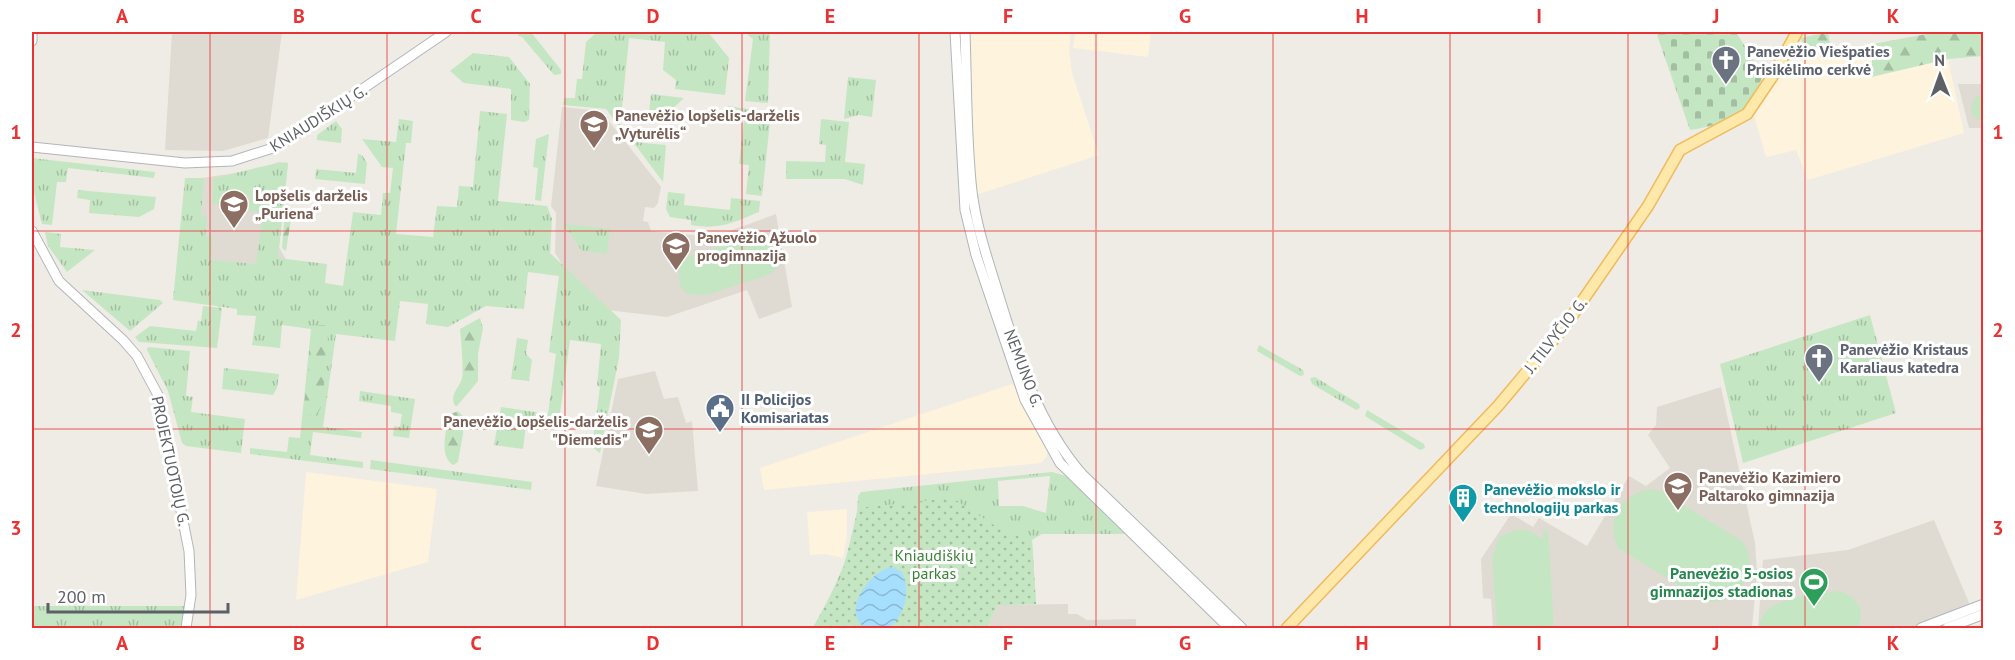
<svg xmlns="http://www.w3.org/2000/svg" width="2015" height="660" font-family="'PT Sans',sans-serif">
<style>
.commercial{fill:#fef3dc}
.education{fill:#dfdbd3}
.grass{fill:url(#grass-tufts);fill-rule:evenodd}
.forest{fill:url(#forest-firs)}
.cemetery{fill:url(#cemetery-stones)}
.park{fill:url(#park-dots)}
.garden{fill:#c5e6c2}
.water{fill:url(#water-waves)}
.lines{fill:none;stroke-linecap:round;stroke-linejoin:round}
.secondary-casing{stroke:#b1b5ba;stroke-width:11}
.primary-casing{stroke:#f0ba5d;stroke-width:13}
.secondary{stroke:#fff;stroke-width:9}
.primary{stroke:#fee9ab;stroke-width:10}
.grid{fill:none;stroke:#e83334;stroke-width:1.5;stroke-opacity:0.55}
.labels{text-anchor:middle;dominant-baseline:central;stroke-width:6;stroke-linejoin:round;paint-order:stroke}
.worship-label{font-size:16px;font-weight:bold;fill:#5b616d;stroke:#fff;text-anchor:start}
.education-label{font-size:16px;font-weight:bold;fill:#785e54;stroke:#fff;text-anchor:start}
.street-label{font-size:16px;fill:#5d6165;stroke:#fff}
.service-label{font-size:16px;font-weight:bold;fill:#4e5e75;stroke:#fff;text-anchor:start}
.culture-label{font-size:16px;font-weight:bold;fill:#0d838f;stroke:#fff;text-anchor:start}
.park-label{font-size:16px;fill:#398435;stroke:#fff}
.leisure-label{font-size:16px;font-weight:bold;fill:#27864d;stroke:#fff;text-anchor:end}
.neatline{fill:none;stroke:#e83334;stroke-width:2}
.grid-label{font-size:20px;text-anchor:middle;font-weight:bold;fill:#e83334}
</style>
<defs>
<pattern id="grass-tufts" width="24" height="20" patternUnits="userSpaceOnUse" patternTransform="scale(1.5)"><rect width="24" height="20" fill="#c5e6c2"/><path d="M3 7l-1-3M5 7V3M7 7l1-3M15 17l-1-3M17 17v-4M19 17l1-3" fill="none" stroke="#a3bea1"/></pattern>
<pattern id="forest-firs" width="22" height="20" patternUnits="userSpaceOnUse" patternTransform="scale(1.5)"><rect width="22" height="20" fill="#c5e6c2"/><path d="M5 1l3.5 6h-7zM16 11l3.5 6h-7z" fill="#a3bea1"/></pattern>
<pattern id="cemetery-stones" width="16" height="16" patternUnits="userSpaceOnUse" patternTransform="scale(1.5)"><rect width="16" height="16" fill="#c5e6c2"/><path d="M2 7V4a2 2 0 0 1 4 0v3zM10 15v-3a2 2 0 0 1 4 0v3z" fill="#a3bea1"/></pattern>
<pattern id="park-dots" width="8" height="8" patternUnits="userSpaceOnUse" patternTransform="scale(1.5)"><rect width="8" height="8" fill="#c5e6c2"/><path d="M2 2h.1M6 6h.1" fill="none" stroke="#a3bea1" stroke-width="1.8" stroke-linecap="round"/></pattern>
<pattern id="water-waves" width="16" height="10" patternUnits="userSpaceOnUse" patternTransform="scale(1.5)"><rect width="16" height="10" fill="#a6dffe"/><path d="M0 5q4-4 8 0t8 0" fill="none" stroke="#8ab8d1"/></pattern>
</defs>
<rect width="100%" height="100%" fill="#efece5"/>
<path class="commercial" d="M967,32H1071L1069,50L1072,73L1099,155L976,195Z
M1075,32H1151L1148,57L1073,48Z
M1873,44L1872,77L1948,59L1964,133L1808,180L1796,150L1766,157L1752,109L1780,63Z
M1012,384L1017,389L1047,449V456L1041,463L764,490L760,468Z
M306,472L437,489L428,562L296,600Z
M847,509V535L843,558L826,554L810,555L807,512Z"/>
<path class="education" d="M172,32H282L268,138L223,151L165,150Z
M1958,84H1983V128H1969Z
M562,107L601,111L661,187L658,203L654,208L645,207L643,221L648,222L651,231L713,237L776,214L792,307L759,319L747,290L667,317L590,308L555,253L556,213L551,206Z
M279,162L288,163L279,247L293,272L194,269L202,178L256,170Z
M655,371L664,399L678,397L686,423L692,421L698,491L646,494L596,486L618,379Z
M1721,387L1755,543L1757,572L1752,628H1493L1491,599L1483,598L1481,559L1511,514L1533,527L1539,518L1587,546L1629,476L1646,486L1670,468L1648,435L1656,425L1657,407Z
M1934,520L1970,605L1910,628H1758L1763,560L1848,550Z
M1068,604V614H1077L1087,620L1136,619V628H987L997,605Z"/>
<path class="grass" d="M513,32H531L561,70V74L554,75L522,37L518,36L519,32Z
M597,32H708L729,58L725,95L675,89L676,80L663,70L665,42L629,38L620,128L606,109L563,105L564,98H575L577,79H582L586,42Z
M744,32H770L768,103L745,101L753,39Z
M473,53L509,57L530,84L529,120L524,122L511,120V89L464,83L450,71Z
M848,77L876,80L872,117L859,115L844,119Z
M651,94L684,98L667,114L649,112Z
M728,106L771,113L762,196L746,194L749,165L739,164L744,119L727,117Z
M480,111L507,114L498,201L547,206L552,219L550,253L621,320L619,358L600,453L592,447L600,387L597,386L601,344L570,340L558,428L526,425L523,449L494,445L501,407L548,414L556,354L549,352L559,276L528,272L524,309L486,306L448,327L426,324L428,304L400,301L395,341L336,334L323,427L362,432L361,438L313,432L310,455L363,462V468L250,454V448L287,452L289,437L300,438L311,329L282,325L280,348L252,345L256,316L237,315V309L173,300L185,178H204L201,216L207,217L205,236L213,237L211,260L256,264L263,213L249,211L250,196L221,193L219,204H212L214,178C230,175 277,161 288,163L278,258L327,264L325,283L343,286L353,212L381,215L383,193H390L393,168L382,167L362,139L396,142L399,119L413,121L411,143H406L396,234L433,237L437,206L457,207L459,186L473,187Z
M821,119L849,122L845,162L865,164L863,185L845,179H786V161L825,162L826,145L819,144Z
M336,121L342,129L341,143L317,140V135Z
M549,134L541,201L535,200L538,168L533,167L536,139Z
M633,142L666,145L663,182Z
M358,154L362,155L367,163L365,184L315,179L316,169L356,173Z
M32,158L155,172L154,178L68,168L66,182H57L52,225L42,224L32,185Z
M78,190L156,197L154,209L139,217L89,213L90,200L77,198Z
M668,192L685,194L684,205L730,210L731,198L760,201L759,212C732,223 720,230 691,225V220L670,217L666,209Z
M564,224L610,229L607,254L582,251Z
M45,232L61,234L60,247L95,250L67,272L48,246Z
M82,290L160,300L163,303L130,331Z
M203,306L222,308L217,348L139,342L135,337L150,326L196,331L198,320L201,322Z
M1870,315L1896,413L1743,463L1720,364Z
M517,338L528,340L526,354L532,360L529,381L511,379Z
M1259,345L1303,370L1304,375L1300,376L1257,351Z
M148,347L190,351L186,396L193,397L191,412L245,419L241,453L186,446L182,443L168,391L147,350Z
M224,368L279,374L277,388L273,395L222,389Z
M1315,377L1359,404L1360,408L1356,410L1312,384L1310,378Z
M360,391L415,399L409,438L393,436L394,426L400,427L402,414L391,412V406L359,401Z
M1367,410L1424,444L1425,448L1420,450L1365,416Z
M371,460L532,482L531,490L370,469Z
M1052,472L1066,476L1125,534H1042L1032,540L1036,604L997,605L987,628H813C836,586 857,545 858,496L861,492ZM1050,476L1046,513L1023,506H999L998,481Z
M32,606H190L186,628H32Z"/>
<path class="forest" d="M1828,32L1830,44L1827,51L1808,55L1804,52L1801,38Z
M1937,32H1983V56L1948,59L1871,77L1873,44Z
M289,210L291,219L286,251L282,248L285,212Z
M480,318L483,328L478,354V381L457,406H455C449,394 459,389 462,378C464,372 461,337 460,329Z
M319,325H325C332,340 324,352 324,367C323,382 328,408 313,417L305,413L304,404L314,330Z
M458,411L463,416V434L458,462L453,465C438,455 447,430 449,415Z"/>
<path class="cemetery" d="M1656,32H1736L1763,76C1758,86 1752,102 1744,109C1731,121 1707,128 1690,130Z"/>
<path class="park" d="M952,498L1003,531L1032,540L1036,604L997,605L987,628H813L842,575L858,508Z"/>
<path class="garden" d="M1983,94V122H1982L1972,115L1971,105L1976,97Z
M760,234C779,236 790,257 774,271C765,278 750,281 739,284C719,291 675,311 679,271L684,260L691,256Z
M1650,489L1661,491L1742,541C1763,568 1739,606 1706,602L1618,548C1605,519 1619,495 1650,489Z
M1516,530H1527L1543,539V531H1548L1554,628H1497L1492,557L1499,537Z
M1838,591C1857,595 1867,611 1857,628H1759C1760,596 1813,596 1838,591Z"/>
<path class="water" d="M893,567L902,572C911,591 905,616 889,628H865C840,611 871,569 893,567Z"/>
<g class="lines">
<g class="secondary-casing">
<path id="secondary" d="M955,32L965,210L976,255L1025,400L1060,463L1229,628
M965,32C967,85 966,139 972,191C976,226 988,260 998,293C1018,358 1037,422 1082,474L1242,628
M32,41V32
M32,147L185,163L232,161L279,146L446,32
M32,231L59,281L123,340L137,356L158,395L189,551L191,595L186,628
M1921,628L1984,604
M1947,628L1984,614"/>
</g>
<g class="primary-casing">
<path id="primary" d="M1287,628L1498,406L1565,326L1648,206L1680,150L1747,114L1772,77L1797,32"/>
</g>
<use href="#secondary" class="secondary"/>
<use href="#primary" class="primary"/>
</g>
<path class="grid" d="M210,32V628M387,32V628M565,32V628M742,32V628M919,32V628M1096,32V628M1273,32V628M1450,32V628M1628,32V628M1805,32V628M32,231H1984M32,429H1984"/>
<defs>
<g id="church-pin" transform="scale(1.5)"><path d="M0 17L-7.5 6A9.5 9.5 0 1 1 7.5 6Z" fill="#6b7280" stroke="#fff"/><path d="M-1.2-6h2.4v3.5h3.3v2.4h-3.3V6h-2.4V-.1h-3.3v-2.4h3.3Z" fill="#fff"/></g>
<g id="school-pin" transform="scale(1.5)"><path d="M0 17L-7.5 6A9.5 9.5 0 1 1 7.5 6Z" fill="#8d6e63" stroke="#fff"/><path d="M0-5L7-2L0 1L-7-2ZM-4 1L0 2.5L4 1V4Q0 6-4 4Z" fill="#fff"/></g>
<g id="civic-pin" transform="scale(1.5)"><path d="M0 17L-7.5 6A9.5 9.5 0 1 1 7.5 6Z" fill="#5c6f8a" stroke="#fff"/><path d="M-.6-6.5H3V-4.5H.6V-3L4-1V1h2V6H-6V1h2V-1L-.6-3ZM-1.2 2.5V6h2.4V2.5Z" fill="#fff"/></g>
<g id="building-pin" transform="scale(1.5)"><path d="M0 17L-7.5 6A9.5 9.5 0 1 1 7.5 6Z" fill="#0f9aa8" stroke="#fff"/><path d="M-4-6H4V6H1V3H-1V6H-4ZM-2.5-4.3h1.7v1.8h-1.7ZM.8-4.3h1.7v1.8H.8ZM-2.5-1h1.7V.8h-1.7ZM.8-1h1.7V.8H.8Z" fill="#fff"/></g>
<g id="stadium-pin" transform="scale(1.5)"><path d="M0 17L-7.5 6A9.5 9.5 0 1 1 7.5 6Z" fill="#2e9e5b" stroke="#fff"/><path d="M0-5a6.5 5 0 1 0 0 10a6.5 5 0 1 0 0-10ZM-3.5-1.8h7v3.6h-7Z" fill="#fff"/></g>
</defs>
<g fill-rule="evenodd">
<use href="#church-pin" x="1726" y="60"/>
<use href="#school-pin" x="594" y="124"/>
<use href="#school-pin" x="234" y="204"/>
<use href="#school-pin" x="676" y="246"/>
<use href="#church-pin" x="1819" y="358"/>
<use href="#civic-pin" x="720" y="408"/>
<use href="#school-pin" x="649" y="430"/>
<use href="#school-pin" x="1678" y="486"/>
<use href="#building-pin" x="1463" y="498"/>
<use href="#stadium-pin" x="1814" y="582"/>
</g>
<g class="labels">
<g class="worship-label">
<text x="1747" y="51">Panevėžio Viešpaties<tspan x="1747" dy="18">Prisikėlimo cerkvė</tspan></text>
<text x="1840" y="349">Panevėžio Kristaus<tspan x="1840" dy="18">Karaliaus katedra</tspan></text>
</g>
<g class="education-label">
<text x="615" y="115">Panevėžio lopšelis-darželis<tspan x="615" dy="18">„Vyturėlis“</tspan></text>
<text x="255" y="195">Lopšelis darželis<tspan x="255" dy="18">„Puriena“</tspan></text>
<text x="697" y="237">Panevėžio Ąžuolo<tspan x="697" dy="18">progimnazija</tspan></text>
<text x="628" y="421" text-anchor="end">Panevėžio lopšelis-darželis<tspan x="628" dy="18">"Diemedis"</tspan></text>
<text x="1699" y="477">Panevėžio Kazimiero<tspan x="1699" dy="18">Paltaroko gimnazija</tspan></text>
</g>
<g class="street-label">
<text transform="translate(318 118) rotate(-32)">KNIAUDIŠKIŲ G.</text>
<text transform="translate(1555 335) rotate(-52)">J. TILVYČIO G.</text>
<text transform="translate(1024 368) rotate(69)">NEMUNO G.</text>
<text transform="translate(171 461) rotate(78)">PROJEKTUOTOJŲ G.</text>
</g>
<g class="service-label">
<text x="741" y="399">II Policijos<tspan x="741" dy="18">Komisariatas</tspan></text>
</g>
<g class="culture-label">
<text x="1484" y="489">Panevėžio mokslo ir<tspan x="1484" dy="18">technologijų parkas</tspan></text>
</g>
<g class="park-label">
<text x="934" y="555">Kniaudiškių<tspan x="934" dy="18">parkas</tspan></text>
</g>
<g class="leisure-label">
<text x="1793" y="573">Panevėžio 5-osios<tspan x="1793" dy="18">gimnazijos stadionas</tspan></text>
</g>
</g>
<rect width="2015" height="660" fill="none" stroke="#ffffff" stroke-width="66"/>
<g transform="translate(1940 75) rotate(359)" stroke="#ffffff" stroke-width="4.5" paint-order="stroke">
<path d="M0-4.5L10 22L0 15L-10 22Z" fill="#5d6165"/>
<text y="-9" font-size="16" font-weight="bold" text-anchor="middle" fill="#5d6165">N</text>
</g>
<path d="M48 603v9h180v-9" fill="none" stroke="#5d6165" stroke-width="3"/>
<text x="57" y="603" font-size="18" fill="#5d6165" stroke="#ffffff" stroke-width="4.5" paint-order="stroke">200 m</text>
<rect x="33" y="33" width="1949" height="594" class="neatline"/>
<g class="grid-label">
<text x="122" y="23">A</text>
<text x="299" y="23">B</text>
<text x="476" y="23">C</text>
<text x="653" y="23">D</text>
<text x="830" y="23">E</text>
<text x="1008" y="23">F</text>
<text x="1185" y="23">G</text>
<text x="1362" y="23">H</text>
<text x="1539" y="23">I</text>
<text x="1716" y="23">J</text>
<text x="1893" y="23">K</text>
<text x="16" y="139">1</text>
<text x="1998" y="139">1</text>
<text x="16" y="337">2</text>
<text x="1998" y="337">2</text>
<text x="16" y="535">3</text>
<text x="1998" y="535">3</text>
<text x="122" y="650">A</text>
<text x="299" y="650">B</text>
<text x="476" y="650">C</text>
<text x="653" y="650">D</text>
<text x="830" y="650">E</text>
<text x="1008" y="650">F</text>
<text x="1185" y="650">G</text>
<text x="1362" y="650">H</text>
<text x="1539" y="650">I</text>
<text x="1716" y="650">J</text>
<text x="1893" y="650">K</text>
</g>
</svg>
